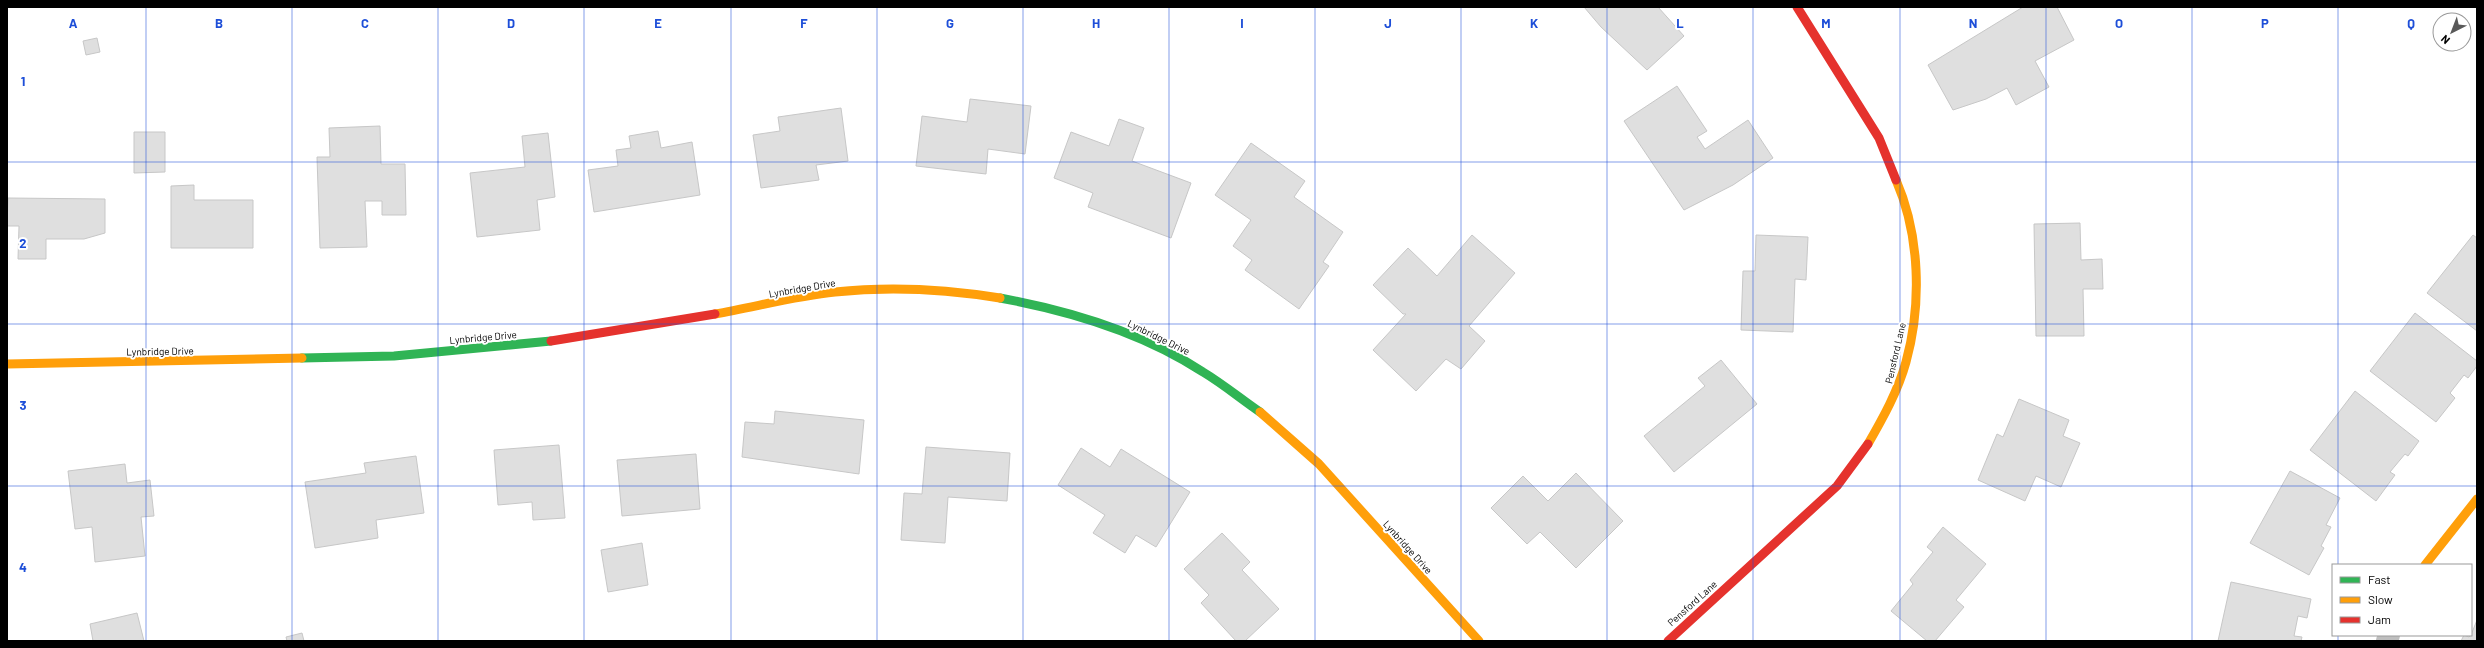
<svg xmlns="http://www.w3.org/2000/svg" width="2484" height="648" font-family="Barlow,sans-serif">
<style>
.building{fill:#dfdfdf;stroke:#c7c7c7}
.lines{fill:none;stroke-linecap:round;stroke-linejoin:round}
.street{stroke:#bebebe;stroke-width:22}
.fast{stroke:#30b455;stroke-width:9}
.slow{stroke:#ff9f0a;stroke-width:9}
.jam{stroke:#e5322d;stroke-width:9}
.grid{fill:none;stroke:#1d4ed8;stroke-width:1;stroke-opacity:0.55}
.labels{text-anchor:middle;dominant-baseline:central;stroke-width:4;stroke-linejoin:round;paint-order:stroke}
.street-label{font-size:10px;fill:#000;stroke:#fff}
.grid-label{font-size:13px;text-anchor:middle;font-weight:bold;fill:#1d4ed8;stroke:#fff;stroke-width:4;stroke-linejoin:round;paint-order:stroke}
</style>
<rect width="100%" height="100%" fill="#fff"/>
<path class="building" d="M1584,7H1658L1684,36L1647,70L1601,27Z
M2023,7H2057L2074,40L2035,61L2049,87L2016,105L2007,88L1986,99L1953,110L1928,65Z
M97,38L100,52L86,55L83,41Z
M1677,86L1707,131L1697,137L1705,149L1748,120L1773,158L1733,185L1684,210L1624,121Z
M970,99L1031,106L1025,154L988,149L986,174L916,166L922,116L967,122Z
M841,108L848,161L816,165L819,180L761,188L753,135L780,131L778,117Z
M1119,119L1144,128L1132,161L1191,183L1171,238L1088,207L1093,193L1054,178L1071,132L1109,146Z
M380,126L381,164H405L406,215H382V201H365L367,247L320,248L317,157H330L329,128Z
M658,131L661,148L692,142L700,195L594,212L588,170L618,166L616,150L631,148L629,136Z
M134,132H165V172L134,173Z
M548,133L555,197L537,200L540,230L477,237L470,173L525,167L522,136Z
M1251,143L1305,181L1294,197L1343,232L1323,262L1329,266L1299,309L1245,270L1252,260L1233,246L1251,220L1215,195Z
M194,185V200H253V248H171V186Z
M8,198L105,199V233L84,239H46V259H18L19,226H7Z
M2080,223L2081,260L2102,259L2103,289H2083L2084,336H2036L2034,224Z
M1472,235L1515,273L1469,326L1485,341L1461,369L1446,359L1416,391L1373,350L1406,314H1403L1373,285L1408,248L1437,276Z
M1756,235L1808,237L1806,280L1795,279L1793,332L1741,330L1743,271H1755Z
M2473,235L2477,238V331L2427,293Z
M2415,313L2477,361V366L2468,378L2464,375L2450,393L2455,398L2436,422L2370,371Z
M1721,360L1757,404L1674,472L1644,436L1705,386L1698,378Z
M2355,391L2419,441L2408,456L2405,454L2390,472L2395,475L2376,501L2310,450Z
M2019,399L2069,420L2063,436L2080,443L2061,487L2036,476L2025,501L1978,480L1997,434L2003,437Z
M775,411L864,420L859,474L742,457L745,422L774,424Z
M559,445L565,518L533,520L532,502L498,505L494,450Z
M926,447L1010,453L1007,501L948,497L945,543L901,540L904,493L922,494Z
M1081,448L1110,467L1121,449L1190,492L1156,547L1136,535L1125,553L1093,533L1105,515L1058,485Z
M696,454L700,509L622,516L617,460Z
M416,456L424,513L376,520L378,538L315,548L305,482L366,473L364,463Z
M125,464L127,483L150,480L154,516L141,517L145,556L95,562L92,527L75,529L68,471Z
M2290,471L2340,498L2326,525L2331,527L2321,546L2324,548L2309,575L2250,543Z
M1576,473L1623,521L1576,568L1540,532L1527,544L1491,508L1523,476L1548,501Z
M1943,527L1986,564L1956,600L1964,607L1935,641H1927L1891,611L1913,584L1910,580L1933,552L1927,547Z
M1222,533L1250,562L1242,570L1279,609L1245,641H1236L1201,603L1209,595L1184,569Z
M642,543L648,585L608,592L601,550Z
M2231,582L2311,599L2307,618L2298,616L2294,636L2302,637L2301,641H2218Z
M137,613L144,641H93L90,624Z
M2477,620V641H2461L2464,635L2469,637L2471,635Z
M302,633L304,641H287L286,637Z"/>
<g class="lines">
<path class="street" d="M2387,641L2389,635"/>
<path class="fast" d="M1000,298C1071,311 1142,332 1203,372C1223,384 1241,399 1260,412
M302,358L394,356L551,341"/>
<path class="slow" d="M715,314C755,307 795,296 835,292C891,286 945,289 1000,298
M7,364L302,358
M1260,412L1319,464L1479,641
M1868,444C1883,418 1898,391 1906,362C1922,304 1920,235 1896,180
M2425,565L2477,499"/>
<path class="jam" d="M1797,7L1879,138L1896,180
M551,341L715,314
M1668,641L1837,486L1868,444"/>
</g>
<path class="grid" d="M146,7V641M292,7V641M438,7V641M584,7V641M731,7V641M877,7V641M1023,7V641M1169,7V641M1315,7V641M1461,7V641M1607,7V641M1753,7V641M1900,7V641M2046,7V641M2192,7V641M2338,7V565M7,162H2477M7,324H2477M7,486H2477M2338,635V641"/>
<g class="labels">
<g class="street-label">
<text transform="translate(802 288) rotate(-10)">Lynbridge Drive</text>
<text transform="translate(483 337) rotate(-5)">Lynbridge Drive</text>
<text transform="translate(1159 337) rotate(26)">Lynbridge Drive</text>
<text transform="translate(160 351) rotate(-1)">Lynbridge Drive</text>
<text transform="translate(1895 353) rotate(-77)">Pensford Lane</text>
<text transform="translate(1408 547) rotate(48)">Lynbridge Drive</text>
<text transform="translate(1692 603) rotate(-42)">Pensford Lane</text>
</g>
</g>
<g class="grid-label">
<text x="73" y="28">A</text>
<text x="219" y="28">B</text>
<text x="365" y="28">C</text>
<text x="511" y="28">D</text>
<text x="658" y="28">E</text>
<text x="804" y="28">F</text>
<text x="950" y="28">G</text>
<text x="1096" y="28">H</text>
<text x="1242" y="28">I</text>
<text x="1388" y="28">J</text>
<text x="1534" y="28">K</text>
<text x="1680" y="28">L</text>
<text x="1826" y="28">M</text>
<text x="1973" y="28">N</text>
<text x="2119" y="28">O</text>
<text x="2265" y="28">P</text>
<text x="2411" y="28">Q</text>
<text x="23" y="86">1</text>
<text x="23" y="248">2</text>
<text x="23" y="410">3</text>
<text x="23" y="572">4</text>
</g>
<rect width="2484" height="648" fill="none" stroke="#000000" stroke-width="16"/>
<rect x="2332" y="564" width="140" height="72" fill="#ffffff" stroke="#999999"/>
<rect x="2340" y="577" width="20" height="6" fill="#30b455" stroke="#999999"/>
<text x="2368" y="584" font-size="12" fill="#000000">Fast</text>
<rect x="2340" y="597" width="20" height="6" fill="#ff9f0a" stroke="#999999"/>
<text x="2368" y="604" font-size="12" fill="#000000">Slow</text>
<rect x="2340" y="617" width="20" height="6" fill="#e5322d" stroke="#999999"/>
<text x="2368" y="624" font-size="12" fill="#000000">Jam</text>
<g transform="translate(2452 32) rotate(222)"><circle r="19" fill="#ffffff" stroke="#999999"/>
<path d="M0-3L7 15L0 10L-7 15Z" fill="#595959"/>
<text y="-6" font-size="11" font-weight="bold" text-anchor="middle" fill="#000000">N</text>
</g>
</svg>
